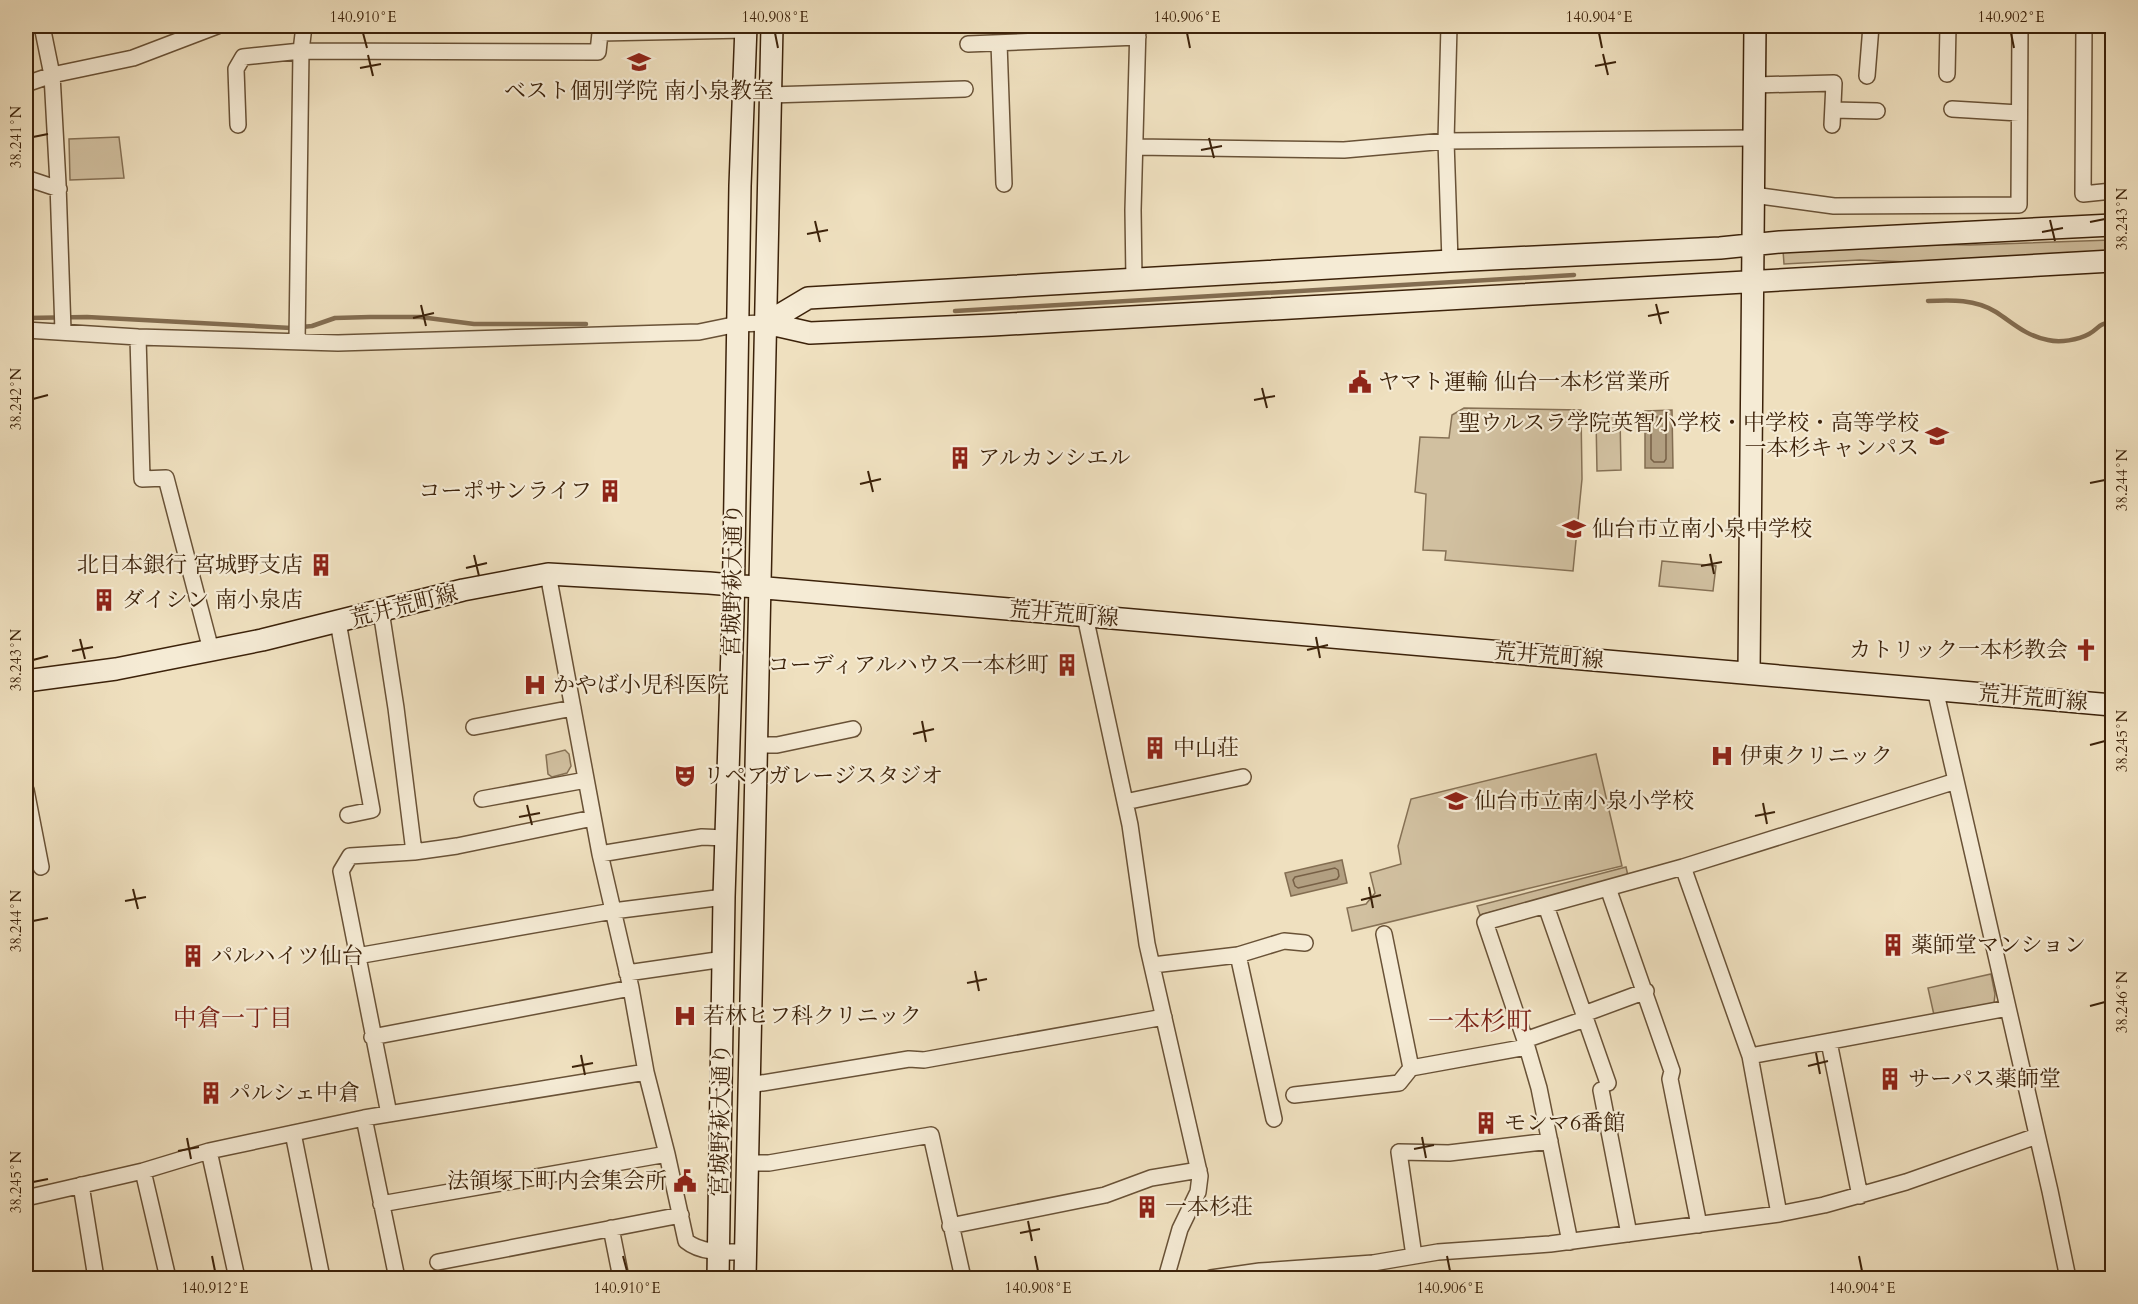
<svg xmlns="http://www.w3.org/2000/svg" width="2138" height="1304" font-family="Cardo,'Noto Serif JP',serif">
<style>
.green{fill:#d1c0a0;stroke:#867155;stroke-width:1.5}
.water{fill:#b29f81;stroke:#836d51;stroke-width:1.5}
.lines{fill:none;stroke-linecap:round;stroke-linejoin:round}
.shore{stroke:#776046;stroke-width:1.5}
.stream{stroke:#836d51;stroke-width:4.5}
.street-casing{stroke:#695237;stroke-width:18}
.secondary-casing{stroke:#3c220a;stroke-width:24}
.street{stroke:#f5ebd5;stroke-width:15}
.secondary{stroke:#f5ebd5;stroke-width:21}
.ticks{fill:none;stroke:#3c220a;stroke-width:2}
.labels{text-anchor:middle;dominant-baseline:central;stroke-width:4.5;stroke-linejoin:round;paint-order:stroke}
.poi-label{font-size:22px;fill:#3c220a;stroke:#f5ebd5;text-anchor:start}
.street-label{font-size:22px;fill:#3c220a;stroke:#f5ebd5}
.neighbourhood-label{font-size:24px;fill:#7a1f14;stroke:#f5ebd5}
.quarter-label{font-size:26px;fill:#7a1f14;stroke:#f5ebd5}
.neatline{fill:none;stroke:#3c220a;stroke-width:2}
.ticks-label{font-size:15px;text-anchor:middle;fill:#3c220a}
</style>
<rect width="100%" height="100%" fill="#efe0bf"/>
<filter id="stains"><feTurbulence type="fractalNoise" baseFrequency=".00333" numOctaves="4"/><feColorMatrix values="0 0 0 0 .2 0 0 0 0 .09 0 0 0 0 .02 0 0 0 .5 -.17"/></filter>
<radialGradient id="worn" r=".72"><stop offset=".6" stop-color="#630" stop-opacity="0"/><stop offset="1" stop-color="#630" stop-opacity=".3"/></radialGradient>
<path class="green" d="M119,137L124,178L70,180L69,139Z
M2111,240V253L1931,263L1860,260L1784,264L1783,250L1901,244L1970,245Z
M1464,408L1581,410L1582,479L1573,571L1445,560L1446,551L1423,550L1426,494L1415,492L1420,437L1449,438L1452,415Z
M1620,416L1621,470L1597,471L1596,417Z
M1662,561L1716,566L1713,591L1659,586Z
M565,750L569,754L571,766L567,773L552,777L548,774L546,755Z
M1596,754L1622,866L1352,931L1347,908L1366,904L1375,893L1370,873L1401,864L1398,846L1411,799Z
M1626,867L1628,876L1480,915L1477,906Z
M1991,974L1995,994L1994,1003L1934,1015L1928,988Z"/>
<path class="water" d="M1672,410L1673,468H1645V411Z
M1342,860L1347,883L1291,896L1285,873Z"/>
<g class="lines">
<path class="shore" d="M1654,417H1663L1666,419V459L1664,462H1654L1651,459V419Z
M1335,868L1338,870L1339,876L1337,879L1298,888L1295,886L1293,880L1295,877Z"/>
<path class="stream" d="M1928,301C1952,300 1975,299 1996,312C2013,323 2026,336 2048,340C2060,343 2078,340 2089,334C2100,328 2097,324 2112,322
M955,311L1574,275
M26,318L87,317L291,328L312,326L335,318L370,317H420L474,324H586"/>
<g class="street-casing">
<path id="street" d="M42,26L52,75L58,184L63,331
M1449,26L1446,141L1450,261
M2084,26L2083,194L2112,191
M999,43L1004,184
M968,44L1138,37
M1947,74L1948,26
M1867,76L1871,26
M26,84L52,75L133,58L217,26
M1754,85L1834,83L1832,125
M770,95L965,89
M1952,109L2019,113
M1833,110L1877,111
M238,125L236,69L243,57L301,51L598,52L600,33L746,30
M1136,147L1344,150L1446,141L1753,138
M26,178L59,189
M1753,195L1834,206L2019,205L2020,26
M1134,280L1133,210L1138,26
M26,330L138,337L338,343L699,332L738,324L766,323
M138,337L142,479L166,478L211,650
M297,342L301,51L304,26
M548,574L600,854L631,988L646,1072L667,1154L686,1241C702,1254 726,1252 745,1252
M381,611L396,708L414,852
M1085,616L1130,825L1147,944L1200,1176L1198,1192L1180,1229L1166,1278
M338,622L372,810L348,815
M1935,689L2050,1191L2068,1278
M474,727L573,708
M757,745H777L853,729
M26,790L41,867
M482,799L586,780
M1125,802L1243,777
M600,854L702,837L726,838
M1683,867L1750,1056L1779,1214
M1608,888L1672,1071L1670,1079L1699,1225
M1546,906L1608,1083
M1384,934L1411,1068
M1238,955L1274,1119
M357,956L613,911L724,897
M1153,965L1238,955L1284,941L1305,943
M627,973L724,959
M1584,1014L1646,991
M372,1037L631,988
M1525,1040L1585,1019
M1829,1042L1860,1196
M1750,1056L2008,1008
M750,1085L909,1059L924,1060L1164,1017
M1601,1090L1629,1234
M1294,1095L1399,1083L1411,1068L1527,1047
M389,1114L341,871L350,856L414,852L457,846L593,818
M364,1118L397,1278
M293,1133L322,1278
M209,1151L237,1278
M747,1163H769L931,1135L963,1278
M143,1171L168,1278
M81,1185L96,1278
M26,1198L143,1171L209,1151L364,1118L646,1072
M381,1204L667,1154
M950,1226L1105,1195L1151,1178L1199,1170
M611,1228L621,1278
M1570,1242L1539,1088L1525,1040L1485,922L1683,867L1956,781
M1414,1256L1399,1152L1449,1153L1550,1141
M438,1262L681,1215
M1211,1278L1260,1271L1373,1263L1438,1252L1550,1244L1779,1214L1824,1205L1906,1182L2037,1136"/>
</g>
<g class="secondary-casing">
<path id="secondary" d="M766,323L808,298L1450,261L1720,248L1780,242L2112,225
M766,323L810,333L992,325L2112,261
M1749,673L1755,26
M26,681L116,669L262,640L463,590L548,574L709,583L2112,705
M718,1278L724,897L733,617L740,186L746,26
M745,1278L772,26"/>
</g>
<use href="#street" class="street"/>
<use href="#secondary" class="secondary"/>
</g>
<path class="ticks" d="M363,33L367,48M775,33L778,48M1187,33L1190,48M1599,33L1602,48M2011,33L2014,48M1603,54L1608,75M368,55L373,76M1595,66L1616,62M360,68L381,64M33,137L48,134M1209,138L1214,158M1201,150L1222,146M2050,220L2055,241M815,221L820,242M2090,222L2105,219M2042,232L2063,228M807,234L828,230M1656,304L1661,324M421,305L426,326M1648,316L1669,312M413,318L434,313M1262,388L1267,408M33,399L48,395M1254,400L1275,396M868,471L873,492M2090,483L2105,480M860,484L881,479M1710,554L1714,574M474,555L479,576M1701,566L1722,562M466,568L487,563M1316,637L1320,658M80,639L85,659M1307,650L1328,645M72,651L93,647M33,660L48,656M922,721L926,742M913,734L934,729M2090,745L2105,741M1763,803L1767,824M527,805L532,825M1755,816L1775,812M519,817L540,813M1369,887L1373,908M133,889L138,909M1361,900L1381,895M125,901L146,897M33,921L48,918M975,971L979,991M967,983L987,979M2090,1006L2105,1002M1816,1053L1820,1074M581,1055L585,1075M1808,1066L1828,1061M572,1067L593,1063M1422,1137L1426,1158M187,1138L191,1159M1414,1149L1434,1145M178,1151L199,1147M33,1182L48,1179M1028,1221L1032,1241M1020,1233L1040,1229M212,1256L215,1271M623,1256L627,1271M1035,1256L1038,1271M1447,1256L1450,1271M1859,1256L1862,1271"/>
<defs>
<g id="school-bare" transform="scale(1.8)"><path d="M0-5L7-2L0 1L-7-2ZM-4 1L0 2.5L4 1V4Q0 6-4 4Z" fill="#8f2418" stroke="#f5ebd5" stroke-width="2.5" paint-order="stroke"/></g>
<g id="civic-bare" transform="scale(1.8)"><path d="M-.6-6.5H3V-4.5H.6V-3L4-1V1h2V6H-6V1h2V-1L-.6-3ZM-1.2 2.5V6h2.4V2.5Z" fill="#8f2418" stroke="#f5ebd5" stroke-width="2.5" paint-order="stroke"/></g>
<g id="building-bare" transform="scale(1.8)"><path d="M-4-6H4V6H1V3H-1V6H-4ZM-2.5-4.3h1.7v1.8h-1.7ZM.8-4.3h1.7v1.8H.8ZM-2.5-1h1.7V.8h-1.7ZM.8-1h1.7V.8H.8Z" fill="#8f2418" stroke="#f5ebd5" stroke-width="2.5" paint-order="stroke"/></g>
<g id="church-bare" transform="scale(1.8)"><path d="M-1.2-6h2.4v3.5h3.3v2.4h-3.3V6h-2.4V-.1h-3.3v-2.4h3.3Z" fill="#8f2418" stroke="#f5ebd5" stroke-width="2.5" paint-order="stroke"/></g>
<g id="hospital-bare" transform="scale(1.8)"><path d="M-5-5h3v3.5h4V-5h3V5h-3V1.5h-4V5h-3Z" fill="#8f2418" stroke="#f5ebd5" stroke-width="2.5" paint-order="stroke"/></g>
<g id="theatre-bare" transform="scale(1.8)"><path d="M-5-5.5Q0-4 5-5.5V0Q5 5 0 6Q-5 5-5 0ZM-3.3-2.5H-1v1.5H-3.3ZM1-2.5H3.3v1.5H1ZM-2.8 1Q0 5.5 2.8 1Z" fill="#8f2418" stroke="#f5ebd5" stroke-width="2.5" paint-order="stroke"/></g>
</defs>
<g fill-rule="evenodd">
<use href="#school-bare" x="639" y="62"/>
<use href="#civic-bare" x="1360" y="382"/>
<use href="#school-bare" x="1937" y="436"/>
<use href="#building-bare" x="960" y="458"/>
<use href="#building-bare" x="610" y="491"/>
<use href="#school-bare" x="1574" y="529"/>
<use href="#building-bare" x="321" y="565"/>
<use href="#building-bare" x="104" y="600"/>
<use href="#church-bare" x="2086" y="650"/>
<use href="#building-bare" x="1067" y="665"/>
<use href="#hospital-bare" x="535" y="685"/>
<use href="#building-bare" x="1155" y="748"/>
<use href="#hospital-bare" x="1722" y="756"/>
<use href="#theatre-bare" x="685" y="776"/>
<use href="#school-bare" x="1456" y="801"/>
<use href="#building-bare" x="1893" y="945"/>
<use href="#building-bare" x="193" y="956"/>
<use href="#hospital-bare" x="685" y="1016"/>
<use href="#building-bare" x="1890" y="1079"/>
<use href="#building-bare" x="211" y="1093"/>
<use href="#building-bare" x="1486" y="1123"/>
<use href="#civic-bare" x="685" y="1181"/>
<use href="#building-bare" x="1147" y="1207"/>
</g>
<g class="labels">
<g class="poi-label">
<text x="639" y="91" text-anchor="middle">ベスト個別学院 南小泉教室</text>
<text x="1378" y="382">ヤマト運輸 仙台一本杉営業所</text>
<text x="1919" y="423" text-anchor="end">聖ウルスラ学院英智小学校・中学校・高等学校<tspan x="1919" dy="25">一本杉キャンパス</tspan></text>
<text x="978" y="458">アルカンシエル</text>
<text x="592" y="491" text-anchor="end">コーポサンライフ</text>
<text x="1592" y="529">仙台市立南小泉中学校</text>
<text x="303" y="565" text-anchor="end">北日本銀行 宮城野支店</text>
<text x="122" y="600">ダイシン 南小泉店</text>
<text x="2068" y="650" text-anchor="end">カトリック一本杉教会</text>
<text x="1049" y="665" text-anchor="end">コーディアルハウス一本杉町</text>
<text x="553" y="685">かやば小児科医院</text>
<text x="1173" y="748">中山荘</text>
<text x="1740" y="756">伊東クリニック</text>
<text x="703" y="776">リペアガレージスタジオ</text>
<text x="1474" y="801">仙台市立南小泉小学校</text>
<text x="1911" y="945">薬師堂マンション</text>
<text x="211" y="956">パルハイツ仙台</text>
<text x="703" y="1016">若林ヒフ科クリニック</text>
<text x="1908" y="1079">サーパス薬師堂</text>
<text x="229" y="1093">パルシェ中倉</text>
<text x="1504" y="1123">モンマ6番館</text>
<text x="667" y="1181" text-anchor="end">法領塚下町内会集会所</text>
<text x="1165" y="1207">一本杉荘</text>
</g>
<g class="street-label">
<text transform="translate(733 580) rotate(-89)">宮城野萩大通り</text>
<text transform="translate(404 606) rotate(-14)">荒井荒町線</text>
<text transform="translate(1064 614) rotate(5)">荒井荒町線</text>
<text transform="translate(1549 656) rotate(5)">荒井荒町線</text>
<text transform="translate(2033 698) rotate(5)">荒井荒町線</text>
<text transform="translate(721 1120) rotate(-89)">宮城野萩大通り</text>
</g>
<g class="neighbourhood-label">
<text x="233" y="1018">中倉一丁目</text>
</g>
<g class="quarter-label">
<text x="1480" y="1021">一本杉町</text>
</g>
</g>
<rect width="2138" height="1304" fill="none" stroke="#efe0bf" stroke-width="66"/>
<rect x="33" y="33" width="2072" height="1238" class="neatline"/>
<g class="ticks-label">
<text x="363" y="22">140.910°E</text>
<text x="775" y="22">140.908°E</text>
<text x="1187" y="22">140.906°E</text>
<text x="1599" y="22">140.904°E</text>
<text x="2011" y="22">140.902°E</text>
<text transform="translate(16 137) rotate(-90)" y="5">38.241°N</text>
<text transform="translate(2122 219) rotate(-90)" y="5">38.243°N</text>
<text transform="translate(16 399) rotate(-90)" y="5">38.242°N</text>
<text transform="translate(2122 480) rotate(-90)" y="5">38.244°N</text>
<text transform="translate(16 660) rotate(-90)" y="5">38.243°N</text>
<text transform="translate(2122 741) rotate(-90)" y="5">38.245°N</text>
<text transform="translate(16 921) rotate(-90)" y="5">38.244°N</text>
<text transform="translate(2122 1002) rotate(-90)" y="5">38.246°N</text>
<text transform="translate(16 1182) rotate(-90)" y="5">38.245°N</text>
<text x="215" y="1293">140.912°E</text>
<text x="627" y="1293">140.910°E</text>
<text x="1038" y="1293">140.908°E</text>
<text x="1450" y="1293">140.906°E</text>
<text x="1862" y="1293">140.904°E</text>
</g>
<rect width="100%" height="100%" filter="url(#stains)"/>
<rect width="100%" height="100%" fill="url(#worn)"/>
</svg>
